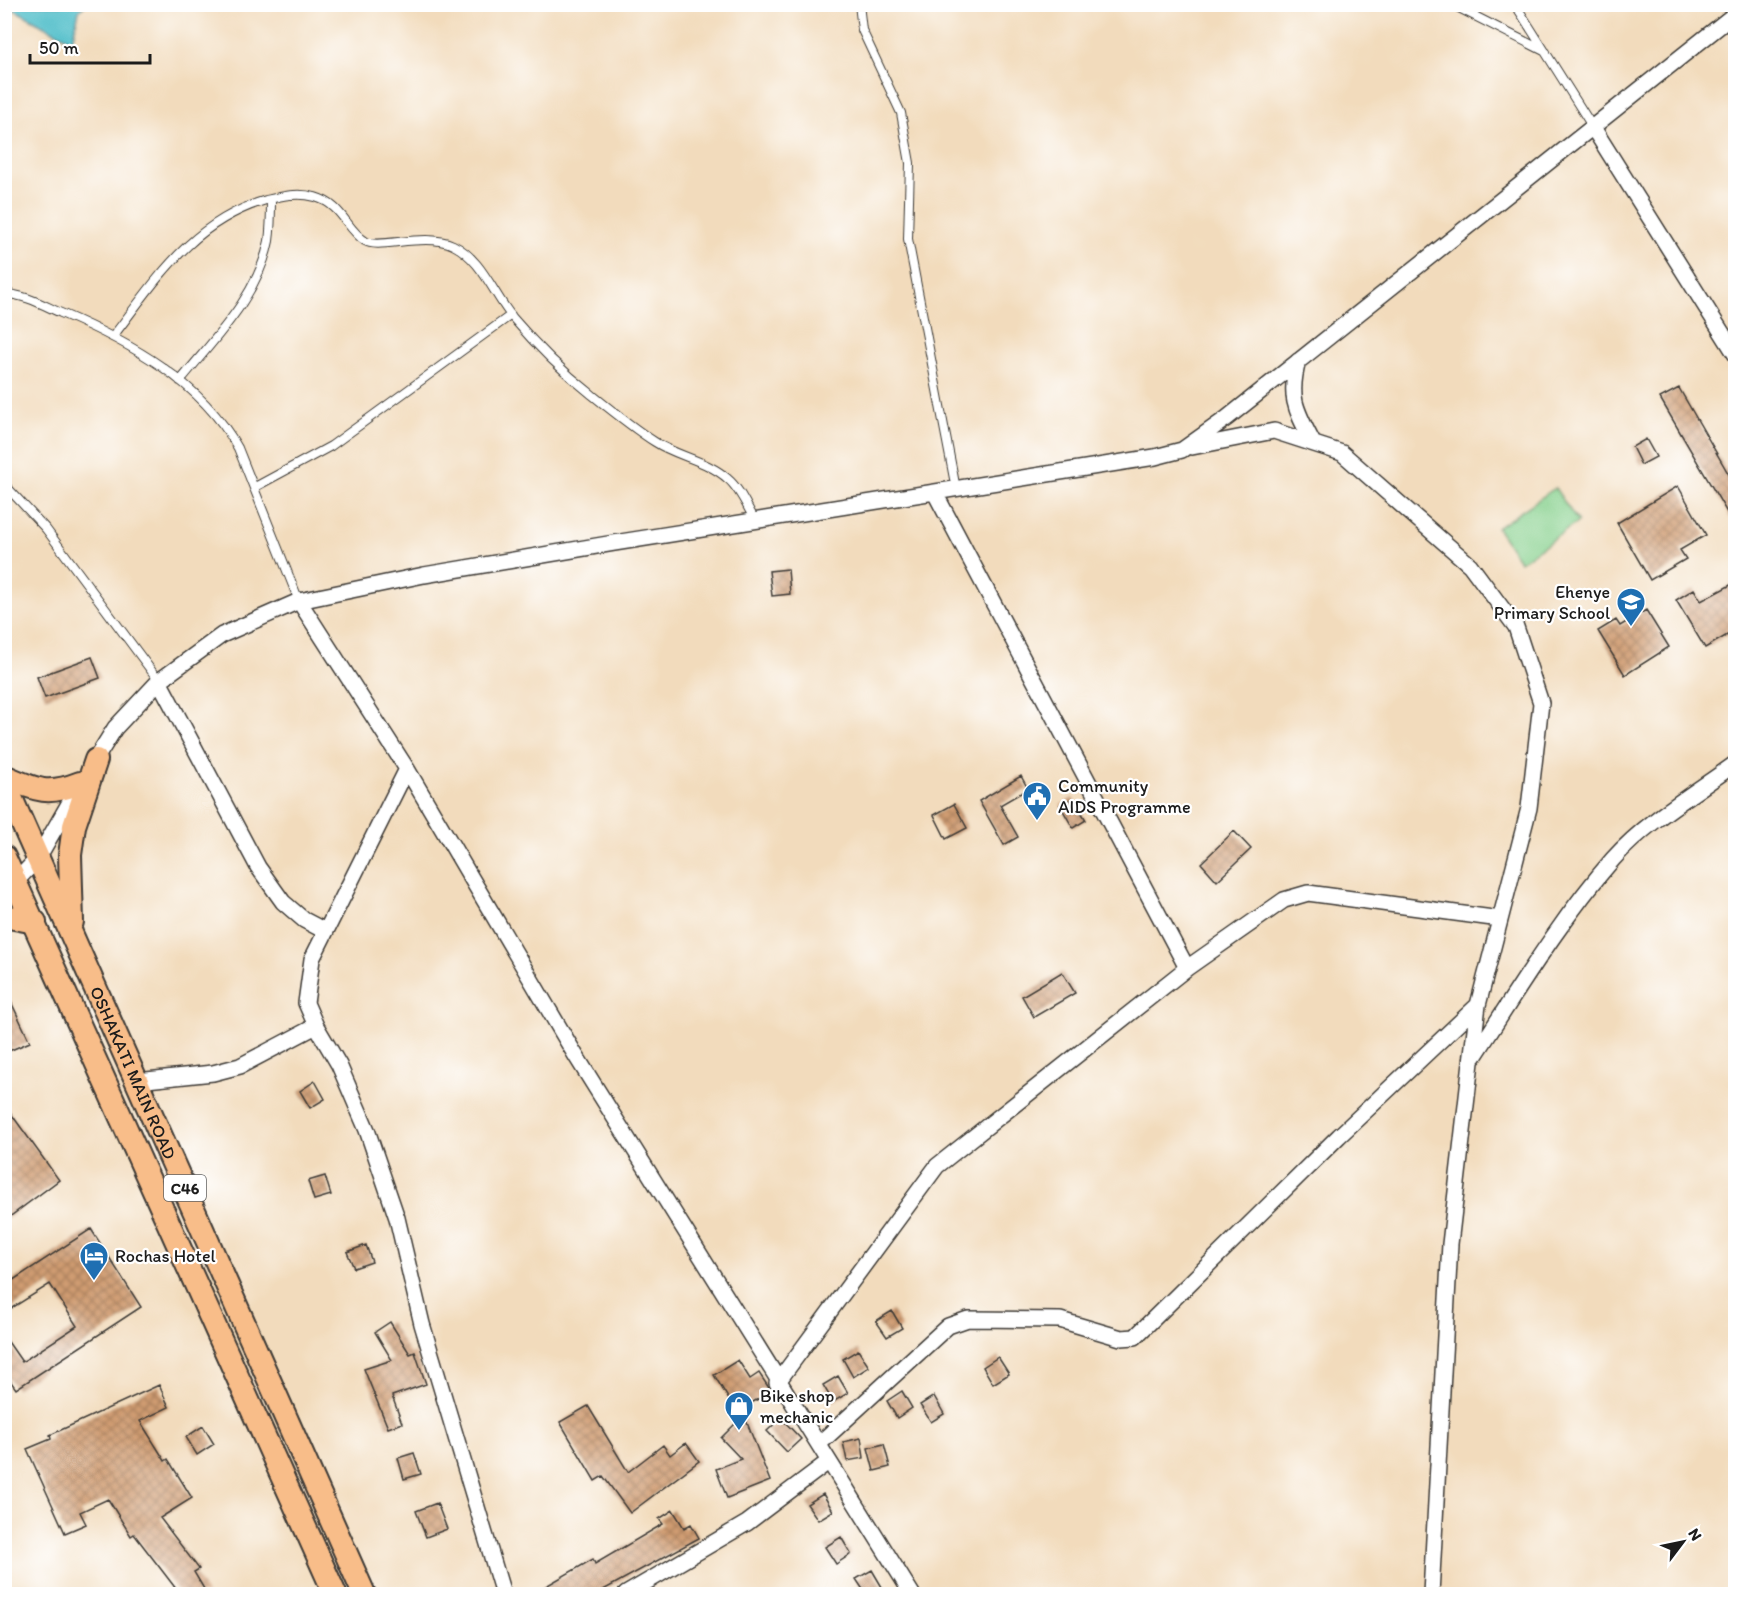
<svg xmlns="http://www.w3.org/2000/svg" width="1740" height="1599" font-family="Itim,sans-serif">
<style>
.green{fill:#87d08d;stroke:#527654;stroke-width:1.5}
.water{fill:#52bfca;stroke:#376e73;stroke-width:1.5}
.building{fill:url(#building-cross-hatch)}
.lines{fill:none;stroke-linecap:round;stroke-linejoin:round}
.lane-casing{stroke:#3c3934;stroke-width:10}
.street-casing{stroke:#3c3934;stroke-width:18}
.primary-casing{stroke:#3c3934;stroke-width:26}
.lane{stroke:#fff;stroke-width:8}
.street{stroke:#fff;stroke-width:15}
.primary{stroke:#f8bd89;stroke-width:22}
.labels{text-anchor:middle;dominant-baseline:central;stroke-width:4.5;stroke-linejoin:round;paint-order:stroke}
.shield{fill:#fff;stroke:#606060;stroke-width:1.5}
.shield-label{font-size:16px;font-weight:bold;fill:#1c1c1c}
.poi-label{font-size:18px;fill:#1c1c1c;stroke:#fff;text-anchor:start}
.street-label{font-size:18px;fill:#1c1c1c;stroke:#fff}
</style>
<defs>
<pattern id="building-cross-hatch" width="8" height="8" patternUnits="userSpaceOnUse" patternTransform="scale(1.5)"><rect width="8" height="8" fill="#cf9b71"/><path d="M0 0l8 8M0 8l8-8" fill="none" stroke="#a77e5c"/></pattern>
</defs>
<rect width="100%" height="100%" fill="#fff"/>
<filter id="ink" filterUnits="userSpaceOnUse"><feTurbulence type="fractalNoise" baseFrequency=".0167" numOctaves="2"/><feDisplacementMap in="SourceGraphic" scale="12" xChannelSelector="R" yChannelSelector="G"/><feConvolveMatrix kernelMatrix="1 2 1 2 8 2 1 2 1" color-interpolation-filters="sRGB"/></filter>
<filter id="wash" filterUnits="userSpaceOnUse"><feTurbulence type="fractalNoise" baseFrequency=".008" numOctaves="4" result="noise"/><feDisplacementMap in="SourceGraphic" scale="24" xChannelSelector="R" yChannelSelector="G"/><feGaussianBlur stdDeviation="1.35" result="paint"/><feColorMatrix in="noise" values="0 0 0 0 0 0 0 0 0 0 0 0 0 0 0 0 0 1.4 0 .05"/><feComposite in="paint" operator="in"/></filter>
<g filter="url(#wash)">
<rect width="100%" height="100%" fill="#f2dbbc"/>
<path class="green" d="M1555,488L1578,522L1520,562L1497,528Z"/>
<path class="water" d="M6,5H85L79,11L72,41Z"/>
<g id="blocks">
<path class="building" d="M1679,388L1736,487V528L1660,398Z
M1646,439L1656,457L1641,465L1632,447Z
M1678,486L1706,535L1680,550L1686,559L1650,580L1617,523Z
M788,569L790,594L772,596L769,571Z
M1736,582V630L1705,648L1676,600L1694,589L1701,601Z
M1646,610L1669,647L1625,675L1598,631L1616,620L1620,626Z
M92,657L100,678L45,698L37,677Z
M1021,776L1028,789L1000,805L1018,837L1004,845L979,801Z
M1073,798L1086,820L1073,828L1060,805Z
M954,804L967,828L946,839L934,815Z
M1234,831L1251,849L1217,881L1201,863Z
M1062,972L1075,993L1034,1017L1022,996Z
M4,987L30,1042L4,1053Z
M315,1081L325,1099L310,1108L300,1091Z
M4,1104L59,1180L4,1221Z
M325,1176L331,1195L314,1200L308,1181Z
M91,1229L141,1307L16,1389L4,1372V1336L22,1362L77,1326L50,1284L4,1313V1286Z
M366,1245L372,1262L354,1268L347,1252Z
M892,1311L902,1328L887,1337L876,1321Z
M390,1322L410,1354L415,1352L426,1384L392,1396L402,1423L388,1428L364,1369L392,1360L375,1332Z
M858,1350L869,1367L853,1377L843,1359Z
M998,1357L1009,1374L993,1384L983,1367Z
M738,1360L750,1379L759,1373L771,1391L745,1407L739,1402L742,1408L736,1411L714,1375Z
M838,1376L848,1393L833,1402L823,1385Z
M159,1385L169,1407L140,1421L165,1461L168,1459L192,1498L160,1518L199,1569L194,1572L207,1594H180L134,1534L131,1536L108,1499L80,1512L86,1524L65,1533L27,1449L51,1439L50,1435Z
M902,1391L912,1408L897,1418L887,1401Z
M934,1396L944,1414L931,1422L920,1405Z
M588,1406L628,1472L663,1445L670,1455L686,1443L699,1461L630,1513L603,1476L595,1481L560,1422Z
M744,1415L770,1481L727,1498L716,1469L741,1459L721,1438Z
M781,1418L801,1439L787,1452L767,1431Z
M203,1426L214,1444L197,1455L186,1437Z
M861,1438L864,1458L847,1461L843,1442Z
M884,1444L890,1467L874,1471L868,1448Z
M414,1453L421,1474L404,1479L398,1458Z
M823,1494L833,1511L818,1520L807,1504Z
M437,1503L447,1529L426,1537L416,1511Z
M673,1510L684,1528L691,1524L699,1538L596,1594H532L593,1559L595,1564L663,1524L659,1519Z
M841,1537L851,1554L836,1564L825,1547Z
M872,1570L882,1587L866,1594L856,1579Z"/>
</g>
</g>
<g filter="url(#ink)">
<use href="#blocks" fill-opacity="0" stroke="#3c3934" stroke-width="1.5"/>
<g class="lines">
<g class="lane-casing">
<path id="lane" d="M859,4L862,30L901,113L910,163L908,239L956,489
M1451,4L1546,52
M1515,4L1592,126
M4,294C24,294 43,305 61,313C129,342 201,381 238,448L299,601
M114,335C158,278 192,222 266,200C282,196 298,192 315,197C343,205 345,228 365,241C378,250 425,232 453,245C482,259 493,294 513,318C536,345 562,371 590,393C611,410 633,428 655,442C678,457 707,460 728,479C740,489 747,507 755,520
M180,381C214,339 258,296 269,241C271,227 271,212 271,199
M4,484L46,529L159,681
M255,487L331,446L511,315"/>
</g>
<g class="street-casing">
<path id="street" d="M1592,126L1736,355
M1298,361C1288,398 1296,410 1313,443
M1192,447L1274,431L1342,453L1470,565L1516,627L1541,703L1529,808L1478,1005L1471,1062L1450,1244L1431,1594
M935,493L1187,968
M299,601L407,769L576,1056L912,1594
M159,681L258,867L283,902L304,920L325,931
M90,768L115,728L159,681L222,635L299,601L424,575L614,543L1155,457L1182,450L1227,418L1736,13
M407,769L312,959L306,1003L316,1026L339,1065L367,1130L397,1218L422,1324L503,1594
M4,894L38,858L78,788
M1474,1057C1518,990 1560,920 1613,859C1647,821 1695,793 1736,763
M137,1081L213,1073L240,1066L316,1026
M777,1383L937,1166L1187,968L1284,900L1308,893L1500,919
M819,1444L948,1326L968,1319L1060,1320L1121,1338L1135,1337L1339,1136L1478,1005
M626,1594L747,1523L828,1462"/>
</g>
<g class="primary-casing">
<g id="primary">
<path d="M4,776C36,790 47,796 80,783"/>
<path id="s1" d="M4,782L364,1594"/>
<path d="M4,857L335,1594"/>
<path d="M4,916L35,922"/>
<path d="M72,922L70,855L74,826L96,760"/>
</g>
</g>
<use href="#lane" class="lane"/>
<use href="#street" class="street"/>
<use href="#primary" class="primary"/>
</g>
</g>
<defs>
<g id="school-pin" transform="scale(1.5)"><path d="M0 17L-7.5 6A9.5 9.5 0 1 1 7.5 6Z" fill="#1f6fb2" stroke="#fff"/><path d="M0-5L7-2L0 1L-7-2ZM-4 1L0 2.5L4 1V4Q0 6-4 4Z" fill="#fff"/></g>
<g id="civic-pin" transform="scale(1.5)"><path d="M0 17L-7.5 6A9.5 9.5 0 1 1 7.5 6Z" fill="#1f6fb2" stroke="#fff"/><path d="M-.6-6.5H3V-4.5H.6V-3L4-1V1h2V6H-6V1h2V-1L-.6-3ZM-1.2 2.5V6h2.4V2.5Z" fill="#fff"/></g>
<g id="hotel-pin" transform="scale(1.5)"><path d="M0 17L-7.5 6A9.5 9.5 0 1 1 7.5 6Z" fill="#1f6fb2" stroke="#fff"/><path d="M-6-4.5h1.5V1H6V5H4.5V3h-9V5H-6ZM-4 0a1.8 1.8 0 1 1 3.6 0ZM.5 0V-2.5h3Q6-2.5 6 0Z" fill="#fff"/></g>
<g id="shop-pin" transform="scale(1.5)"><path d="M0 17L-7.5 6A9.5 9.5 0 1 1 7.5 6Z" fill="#1f6fb2" stroke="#fff"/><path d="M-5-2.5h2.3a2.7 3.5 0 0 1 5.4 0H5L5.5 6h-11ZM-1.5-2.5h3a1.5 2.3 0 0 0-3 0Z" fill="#fff"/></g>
</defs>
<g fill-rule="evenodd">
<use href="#school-pin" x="1631" y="602"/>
<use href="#civic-pin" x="1037" y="796"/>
<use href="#hotel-pin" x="94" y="1256"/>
<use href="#shop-pin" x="739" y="1406"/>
</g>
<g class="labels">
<rect class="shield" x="164" y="1175" width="42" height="26" rx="4.5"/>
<g class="shield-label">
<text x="185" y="1188">C46</text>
</g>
<g class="poi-label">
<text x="1610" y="592" text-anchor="end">Ehenye<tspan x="1610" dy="21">Primary School</tspan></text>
<text x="1058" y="786">Community<tspan x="1058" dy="21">AIDS Programme</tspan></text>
<text x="115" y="1256">Rochas Hotel</text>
<text x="760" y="1396">Bike shop<tspan x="760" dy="21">mechanic</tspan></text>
</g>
<g class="street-label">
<text stroke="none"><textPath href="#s1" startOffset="318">OSHAKATI MAIN ROAD</textPath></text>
</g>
</g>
<rect width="1740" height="1599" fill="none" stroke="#fff" stroke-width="24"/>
<g transform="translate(1683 1542) rotate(58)" stroke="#ffffff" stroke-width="4.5" paint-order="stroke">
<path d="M0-4.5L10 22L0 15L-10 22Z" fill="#1c1c1c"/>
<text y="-9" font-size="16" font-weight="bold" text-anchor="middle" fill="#1c1c1c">N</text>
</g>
<path d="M30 54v9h120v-9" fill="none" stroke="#1c1c1c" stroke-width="3"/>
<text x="39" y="54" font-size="18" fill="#1c1c1c" stroke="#ffffff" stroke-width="4.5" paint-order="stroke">50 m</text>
</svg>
